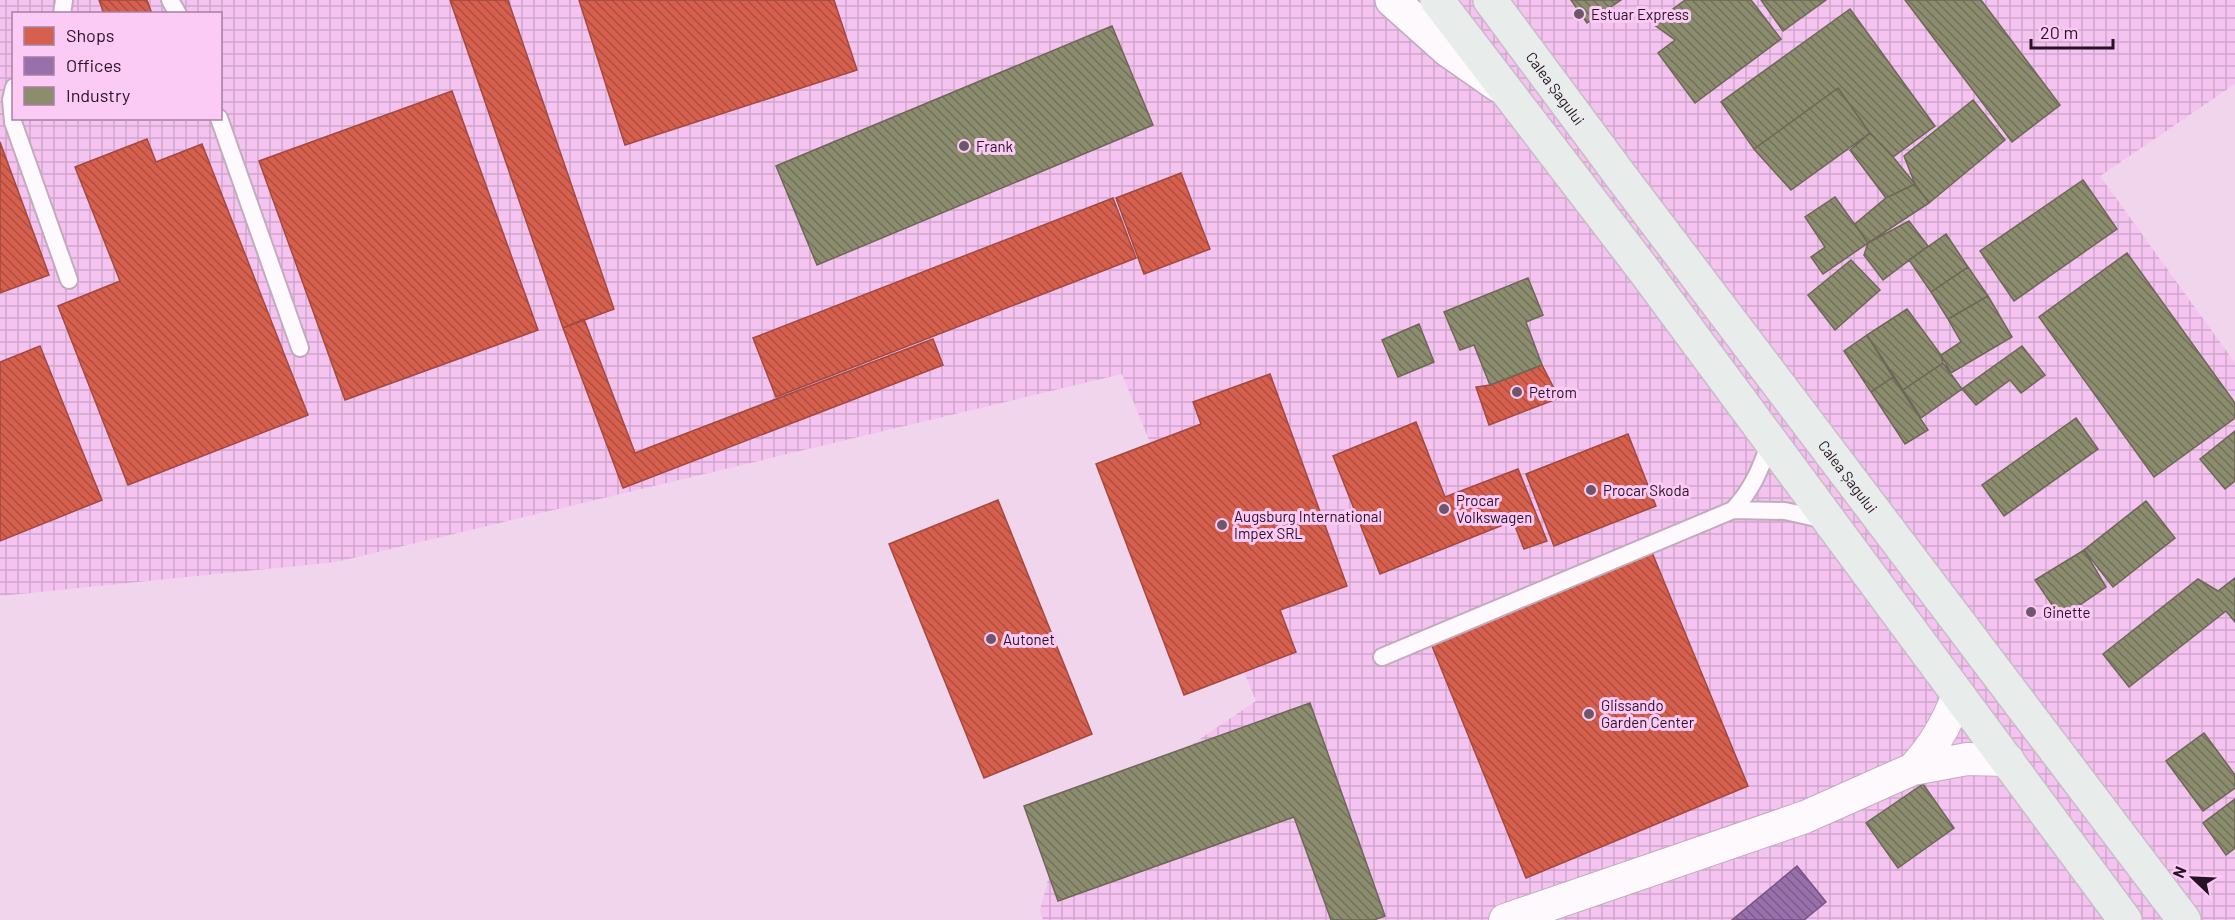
<svg xmlns="http://www.w3.org/2000/svg" width="2235" height="920" font-family="Barlow,sans-serif">
<style>
.industrial{fill:url(#industrial-grid);fill-rule:evenodd}
.shops{fill:url(#shops-back-hatch);stroke:#a24941;stroke-width:1.5}
.offices{fill:url(#offices-back-hatch);stroke:#775483;stroke-width:1.5}
.industry{fill:url(#industry-back-hatch);stroke:#6e6758;stroke-width:1.5}
.lines{fill:none;stroke-linecap:round;stroke-linejoin:round}
.lane-casing{stroke:#c2abbf;stroke-width:20}
.street-casing{stroke:#c2abbf;stroke-width:34}
.secondary-casing{stroke:#c2abbf;stroke-width:36}
.primary-casing{stroke:#cabcc9;stroke-width:36}
.lane{stroke:#fdf9fc;stroke-width:16}
.street{stroke:#fdf9fc;stroke-width:32}
.secondary{stroke:#fdf9fc;stroke-width:33}
.primary{stroke:#e8ecea;stroke-width:33}
.poi-dot{fill:#6e566c;stroke:#fbcaf5;stroke-width:2}
.labels{text-anchor:middle;dominant-baseline:central;stroke-width:6;stroke-linejoin:round;paint-order:stroke}
.poi-label{font-size:15px;fill:#281226;stroke:#fbcaf5;text-anchor:start}
.street-label{font-size:15px;fill:#281226;stroke:#fbcaf5}
</style>
<defs>
<pattern id="industrial-grid" width="8" height="8" patternUnits="userSpaceOnUse" patternTransform="scale(1.5)"><rect width="8" height="8" fill="#f4c3ef"/><path d="M0 4h8M4 0v8" fill="none" stroke="#d1a6cd"/></pattern>
<pattern id="shops-back-hatch" width="6" height="6" patternUnits="userSpaceOnUse" patternTransform="scale(1.5)"><rect width="6" height="6" fill="#d6604d"/><path d="M-1 5l2 2M0 0l6 6M5-1l2 2" fill="none" stroke="#ae4e40"/></pattern>
<pattern id="offices-back-hatch" width="6" height="6" patternUnits="userSpaceOnUse" patternTransform="scale(1.5)"><rect width="6" height="6" fill="#9970ab"/><path d="M-1 5l2 2M0 0l6 6M5-1l2 2" fill="none" stroke="#7d5b8b"/></pattern>
<pattern id="industry-back-hatch" width="6" height="6" patternUnits="userSpaceOnUse" patternTransform="scale(1.5)"><rect width="6" height="6" fill="#8c8c6e"/><path d="M-1 5l2 2M0 0l6 6M5-1l2 2" fill="none" stroke="#72715a"/></pattern>
</defs>
<rect width="100%" height="100%" fill="#f0d5ed"/>
<path class="industrial" d="M0,0H2235V84L2100,176L2235,363V920H1043L1040,910L1060,834L1256,701L1122,374L336,562L0,596ZM14,14H220V118H14Z"/>
<path class="shops" d="M99,0H147L152,14H104Z
M450,0H508L614,309L563,328Z
M579,0H834L857,70L625,145Z
M452,91L538,330L345,400L259,161Z
M147,139L156,162L202,144L308,415L128,485L58,306L120,281L75,167Z
M0,142L49,275L0,293Z
M1181,173L1210,249L1144,274L1116,198Z
M1113,198L1136,258L776,397L753,338Z
M584,319L635,453L933,339L943,365L623,488L563,328Z
M40,346L102,500L0,541V362Z
M1542,365L1559,398L1489,425L1476,387L1490,385Z
M1270,374L1347,586L1280,610L1296,652L1184,695L1096,464L1201,424L1193,402Z
M1416,422L1445,497L1518,469L1547,541L1524,549L1513,521L1380,574L1333,456Z
M1628,434L1656,506L1554,546L1526,474Z
M998,500L1092,734L984,778L889,544Z
M1651,550L1748,786L1526,878L1430,641Z"/>
<path class="offices" d="M1797,866L1826,902L1804,920H1732Z"/>
<path class="industry" d="M1571,0H1621L1587,23Z
M1685,0H1751L1781,39L1695,103L1658,53L1675,40L1653,24Z
M1761,0H1826L1783,31Z
M1905,0H1981L2060,105L2012,142Z
M1850,9L1935,126L1893,157L1870,133L1838,88L1754,149L1721,102Z
M1112,26L1153,125L817,265L776,166Z
M1838,88L1870,133L1791,190L1754,149Z
M1973,100L2005,140L1929,203L1915,184L1904,156Z
M1870,133L1893,157L1915,184L1886,198L1850,150Z
M2083,180L2117,229L2014,301L1980,251Z
M1915,184L1929,203L1868,243L1855,224L1886,198Z
M1835,197L1868,243L1823,274L1811,257L1825,247L1805,217Z
M1909,221L1928,246L1883,280L1864,255L1868,243Z
M1946,234L1968,267L1931,292L1909,260Z
M2127,253L2235,403V418L2154,477L2039,317Z
M1851,260L1880,290L1835,330L1808,295Z
M1968,267L1988,296L1948,319L1931,292Z
M1528,278L1543,315L1526,322L1542,365L1490,385L1474,345L1460,350L1444,312Z
M1988,296L2012,337L1951,373L1941,355L1961,342L1948,319Z
M1907,309L1941,355L1943,363L1903,390L1867,335Z
M1419,324L1434,362L1398,377L1382,340Z
M1867,335L1893,377L1871,392L1844,351Z
M2022,346L2045,375L2021,393L2010,380L1976,405L1962,389Z
M1943,363L1962,389L1921,418L1903,390Z
M1893,377L1928,430L1905,444L1871,392Z
M2076,418L2098,449L2004,516L1982,485Z
M2235,431V481L2225,489L2200,459Z
M2146,501L2175,538L2113,587L2084,550Z
M2084,550L2106,587L2061,618L2035,580Z
M2235,578V622L2226,611L2129,687L2103,654L2198,579L2218,591Z
M1310,703L1385,916L1374,920H1331L1294,817L1058,901L1024,806Z
M2204,733L2235,775V788L2203,811L2166,761Z
M1923,784L1954,828L1898,868L1866,823Z
M2235,799V848L2226,855L2203,823Z"/>
<g class="lines">
<g class="lane-casing">
<path id="lane" d="M170,0L178,14
M62,14L64,0
M14,87L11,100L13,122L69,280
M219,118L300,348
M1733,510C1752,490 1761,468 1770,442
M1382,657L1733,510L1785,511L1825,520"/>
</g>
<g class="street-casing">
<path id="street" d="M1913,769C1934,747 1947,724 1958,695
M1505,920L1805,817L1913,769L1967,759L2008,760"/>
</g>
<g class="secondary-casing">
<path id="secondary" d="M1392,0L1448,50L1498,85"/>
</g>
<g class="primary-casing">
<g id="primary">
<path d="M1437,0L1643,269L2125,920"/>
<path id="s1" d="M1490,0L1620,175L2184,920"/>
</g>
</g>
<use href="#lane" class="lane"/>
<use href="#street" class="street"/>
<use href="#secondary" class="secondary"/>
<use href="#primary" class="primary"/>
</g>
<g class="poi-dot">
<circle cx="1579" cy="14" r="6"/>
<circle cx="964" cy="146" r="6"/>
<circle cx="1517" cy="392" r="6"/>
<circle cx="1591" cy="490" r="6"/>
<circle cx="1444" cy="509" r="6"/>
<circle cx="1222" cy="525" r="6"/>
<circle cx="2031" cy="612" r="6"/>
<circle cx="991" cy="639" r="6"/>
<circle cx="1589" cy="714" r="6"/>
</g>
<g class="labels">
<g class="poi-label">
<text x="1591" y="14">Estuar Express</text>
<text x="976" y="146">Frank</text>
<text x="1529" y="392">Petrom</text>
<text x="1603" y="490">Procar Skoda</text>
<text x="1456" y="500">Procar<tspan x="1456" dy="17">Volkswagen</tspan></text>
<text x="1234" y="516">Augsburg International<tspan x="1234" dy="17">Impex SRL</tspan></text>
<text x="2043" y="612">Ginette</text>
<text x="1003" y="639">Autonet</text>
<text x="1601" y="705">Glissando<tspan x="1601" dy="17">Garden Center</tspan></text>
</g>
<g class="street-label">
<text stroke="none"><textPath href="#s1" startOffset="110">Calea Șagului</textPath></text>
<text stroke="none"><textPath href="#s1" startOffset="596">Calea Șagului</textPath></text>
</g>
</g>
<rect x="12" y="12" width="210" height="108" fill="#fbcaf5" stroke="#a780a2" stroke-width="1.5"/>
<rect x="24" y="27" width="30" height="18" fill="#d6604d" stroke="#a780a2" stroke-width="1.5"/>
<text x="66" y="42" font-size="18" fill="#281226">Shops</text>
<rect x="24" y="57" width="30" height="18" fill="#9970ab" stroke="#a780a2" stroke-width="1.5"/>
<text x="66" y="72" font-size="18" fill="#281226">Offices</text>
<rect x="24" y="87" width="30" height="18" fill="#8c8c6e" stroke="#a780a2" stroke-width="1.5"/>
<text x="66" y="102" font-size="18" fill="#281226">Industry</text>
<g transform="translate(2193 878) rotate(293)" stroke="#fbcaf5" stroke-width="4.5" paint-order="stroke">
<path d="M0-4.5L10 22L0 15L-10 22Z" fill="#281226"/>
<text y="-9" font-size="16" font-weight="bold" text-anchor="middle" fill="#281226">N</text>
</g>
<path d="M2031 39v9h82v-9" fill="none" stroke="#281226" stroke-width="3"/>
<text x="2040" y="39" font-size="18" fill="#281226" stroke="#fbcaf5" stroke-width="4.5" paint-order="stroke">20 m</text>
</svg>
